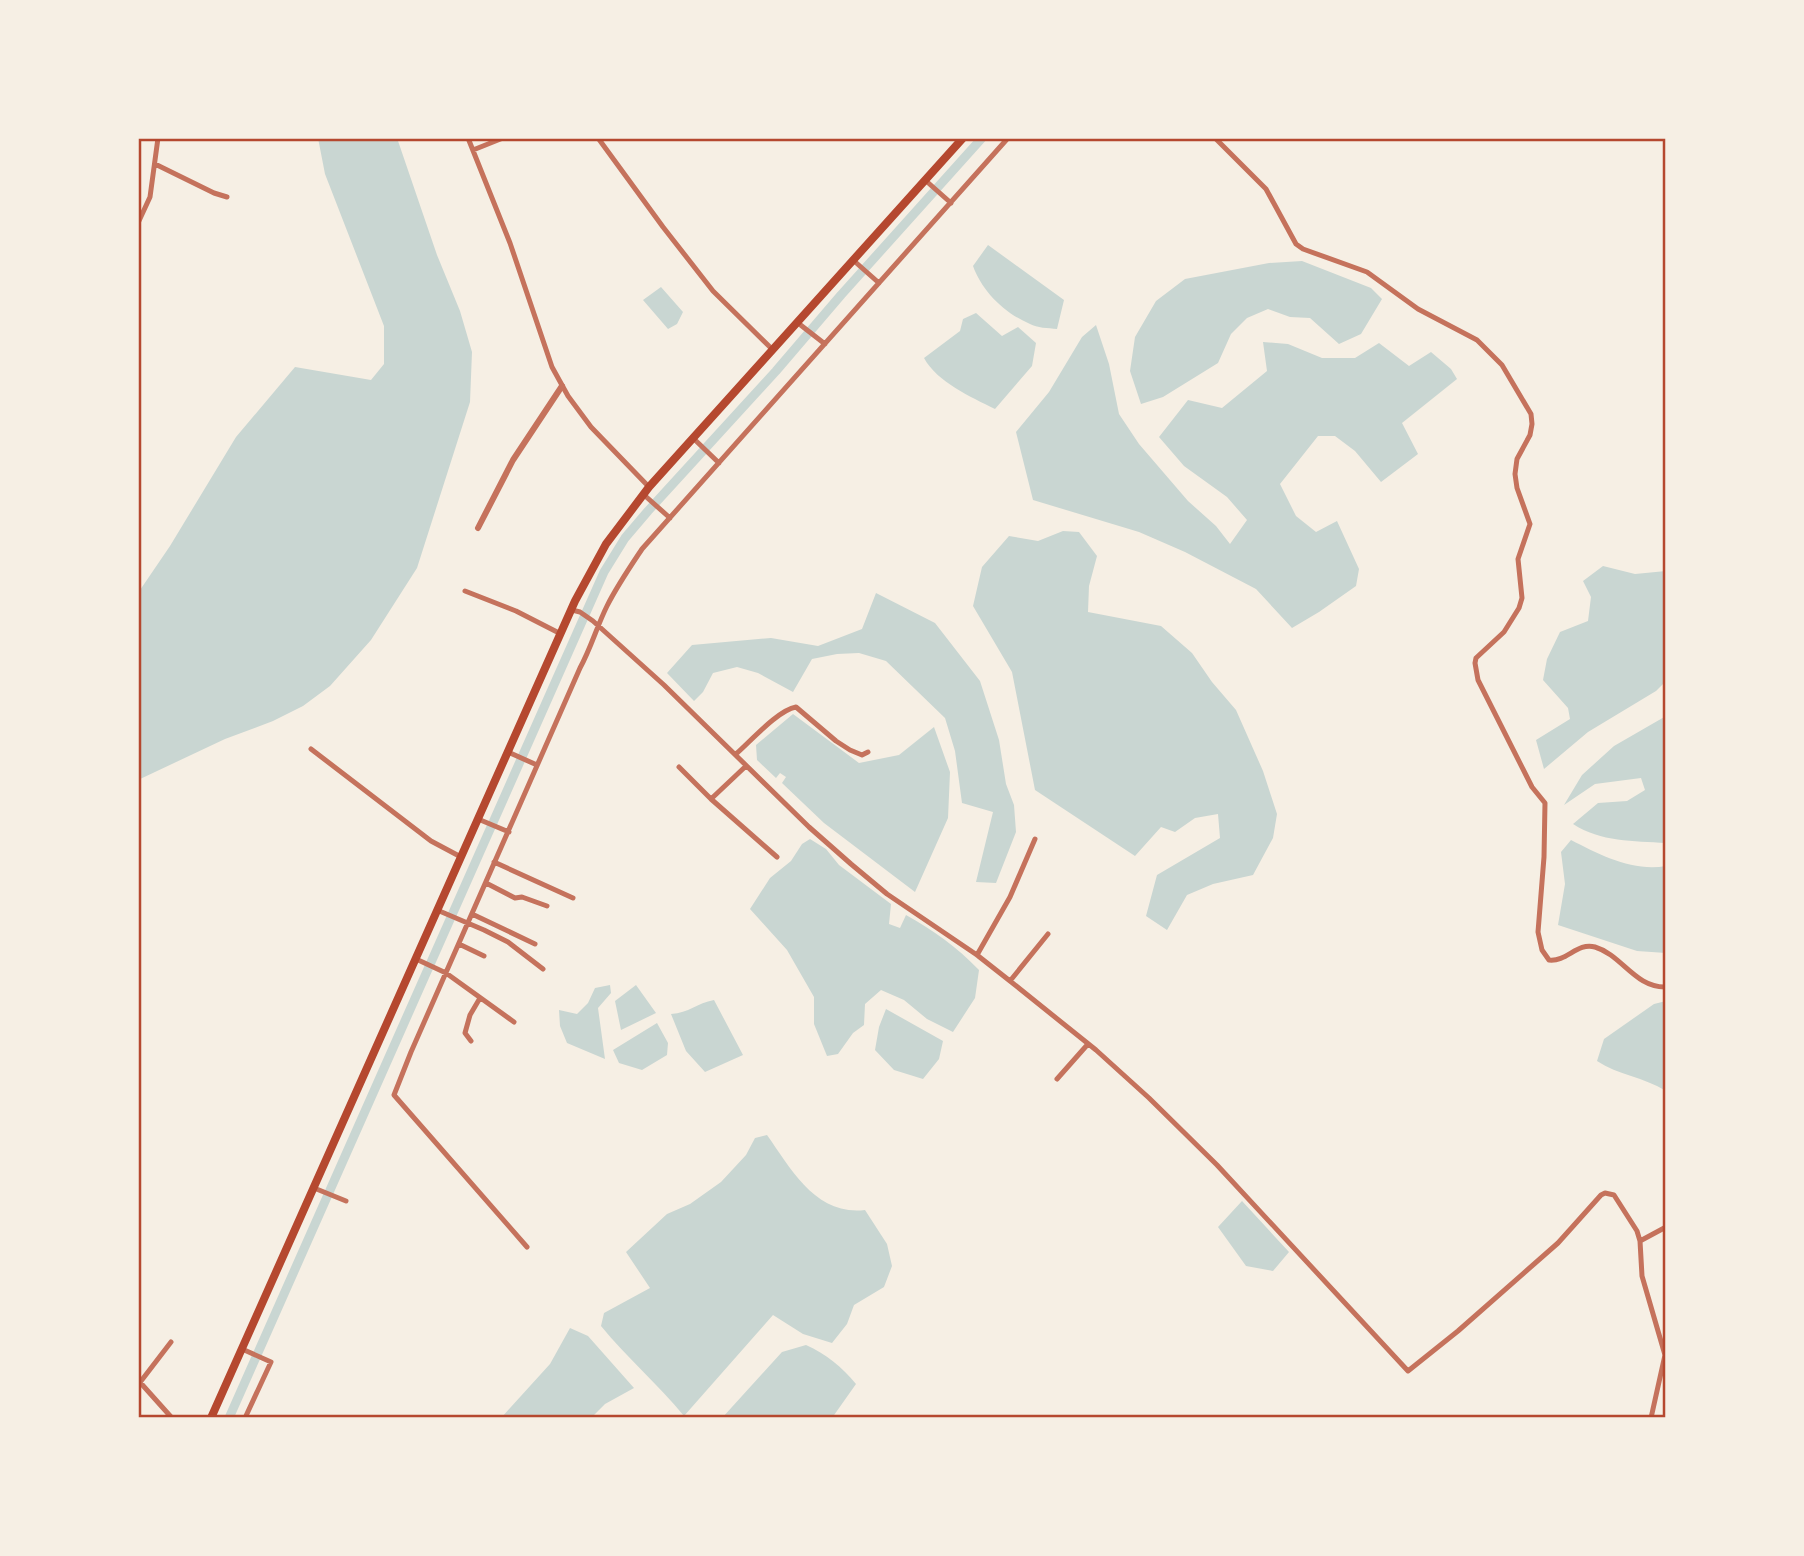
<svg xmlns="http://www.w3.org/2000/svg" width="1804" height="1556" font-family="'Space Grotesk',sans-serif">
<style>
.water{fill:#c9d6d2}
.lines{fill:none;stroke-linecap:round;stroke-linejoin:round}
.canal{stroke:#c9d6d2;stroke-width:9}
.minor{stroke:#c5725c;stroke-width:5}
.tertiary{stroke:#c5725c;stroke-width:6}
.primary{stroke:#b5482f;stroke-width:8}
.neatline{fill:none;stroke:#b5482f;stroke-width:2.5}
</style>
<rect width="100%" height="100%" fill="#f6efe4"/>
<path class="water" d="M318,138H397L437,255L460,311L472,352L470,402L417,568L371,640L330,686L303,706L273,721L225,739L138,780V593L170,546L236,437L295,367L371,380L384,364V326L325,174Z
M988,245L1064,300L1057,329C1048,328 1037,328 1030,324C1004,313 982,291 973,266Z
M1302,261L1371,288L1382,299L1361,334L1339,344L1310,318L1290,317L1268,309L1247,318L1231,334L1218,363L1163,397L1141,404L1130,371L1135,337L1156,301L1185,279L1269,263Z
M661,287L683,312L677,324L668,329L643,300Z
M976,313L1002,336L1018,327L1036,343L1032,366L995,409C971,397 937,382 924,358L960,331L963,319Z
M1096,325L1109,364L1119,414L1139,444L1188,501L1216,526L1230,544L1247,520L1227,497L1184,466L1159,437L1188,400L1222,408L1267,371L1263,342L1288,344L1322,358H1355L1379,343L1409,366L1431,352L1451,369L1457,379L1402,423L1418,454L1381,482L1355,451L1335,436H1318L1280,484L1296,516L1316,532L1337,521L1359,569L1356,586L1319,612L1292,628L1256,589L1185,552L1139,532L1033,500L1016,432L1049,392L1082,337Z
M1063,531L1079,532L1097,556L1089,586L1088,612L1161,626L1192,653L1212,682L1236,710L1263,771L1277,814L1273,838L1253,875L1213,884L1187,895L1167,930L1146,916L1157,875L1220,838L1218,814L1195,818L1175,832L1161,827L1135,856L1035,790L1012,672L973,606L982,567L1009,536L1038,541Z
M1603,566L1635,574L1666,571V681L1656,691L1588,732L1544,769L1536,740L1570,719L1568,708L1543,680L1547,659L1560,632L1588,621L1591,597L1583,581Z
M876,593L935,623L980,681L999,740L1006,784L1014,805L1016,832L996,883L976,882L993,812L962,803L955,751L945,718L886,661L859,653L837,654L812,659L793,692L758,673L737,667L713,673L703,692L694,701L667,673L692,645L771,638L818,646L862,629Z
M793,714L859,763L899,755L934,727L950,772L948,818L915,892L824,823L782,783L786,777L780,773L776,778L757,760L756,745Z
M1666,716V843C1633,841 1601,842 1573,824L1598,803L1627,801L1645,790L1641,778L1595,784L1564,805L1582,775L1614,746Z
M810,839L826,849L839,865L891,904L889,924L900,928L906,915C933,930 957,947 979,970L975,998L953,1032L927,1019L904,1000L881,990L865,1004L864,1025L853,1033L838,1054L827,1056L814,1024V997L787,950L750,909L770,878L791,861L802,844Z
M1571,840C1600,855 1633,872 1666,866V953L1637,951L1558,925L1565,884L1561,852Z
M610,985L611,993L598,1008L605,1059L567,1043L560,1026L559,1010L577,1014L588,1003L595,988Z
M636,985L656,1013L621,1030L615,1001Z
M714,1000L743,1055L705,1072L686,1051L671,1014C689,1013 697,1003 714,1000Z
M1666,1001V1091C1644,1077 1618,1075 1597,1061L1604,1039L1654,1004Z
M886,1009L943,1041L939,1059L923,1079L894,1070L875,1050L879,1027Z
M657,1023L668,1043L667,1055L642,1070L619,1063L613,1050Z
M767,1135C791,1169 816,1216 865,1210L887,1244L892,1266L884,1287L854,1305L847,1324L832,1343L803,1334L773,1315L684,1416C658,1384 627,1358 601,1326L604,1313L650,1288L626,1252L667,1214L690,1204L721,1182L746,1155L755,1138Z
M1242,1201L1289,1252L1273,1271L1246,1266L1218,1227Z
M570,1328L588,1336L634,1388L605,1404L591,1418H501L550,1364Z
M806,1345C826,1354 842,1367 856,1384L832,1418H722L782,1352Z"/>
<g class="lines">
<path class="canal" d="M229,1418L604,572L625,538L648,511L776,371L841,295L982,138"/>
<path class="minor" d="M468,138L510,243L552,367L568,396L591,427L649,487
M598,138L663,227L713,291L773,350
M1215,138L1266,189L1296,244L1303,249L1367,272L1418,309L1477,340L1502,365L1531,414L1532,424L1530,435L1517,459L1515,474L1517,488L1530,524L1518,559L1522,598L1519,608L1504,632L1476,658L1475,663L1478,680L1532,787L1545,803L1544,857L1538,932L1542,950L1549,960C1567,962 1577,942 1595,947C1622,955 1635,988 1666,987
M473,150L503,138
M155,164L214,193L227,197
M925,180L951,203
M138,223L150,197L158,138
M853,260L879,283
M798,323L825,344
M693,438L719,463
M643,494L670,518
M465,591L516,611L561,634
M572,610L580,612L593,621L664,685L809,827L851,864L887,894L977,955L1010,981L1096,1050L1149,1098L1217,1165L1408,1371L1458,1331L1558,1243L1601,1195L1605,1193L1614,1195L1637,1231L1640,1241L1642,1276L1665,1355L1651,1418
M311,749L431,841L461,857
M508,752L537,765
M736,754C750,742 778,710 796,707L836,741L850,750L862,755L868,752
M746,766L711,799L777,857
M679,767L711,799
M478,819L509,832
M494,862L573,898
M486,883L515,898L522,897L547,906
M437,910L484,930L508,942L543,969
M472,914L535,944
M459,944L484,956
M977,955L1010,897L1035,839
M416,959L446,973L514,1022
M1010,981L1048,934
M471,1041L465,1033L470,1015L480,998
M1057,1079L1088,1044
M314,1188L346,1201
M1640,1241L1666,1227
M527,1247L394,1095L411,1052L580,668C591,648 597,626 607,606C617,586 630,567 642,549L1008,138
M242,1349L271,1362L245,1418
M138,1380L172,1418
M138,1385L171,1342"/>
<path class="tertiary" d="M478,528L513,460L562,386"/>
<path class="primary" d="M211,1418L575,601L606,544L649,487L963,138"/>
</g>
<rect width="1804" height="1556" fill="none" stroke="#f6efe4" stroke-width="280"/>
<rect x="140" y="140" width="1524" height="1276" class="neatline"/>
</svg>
